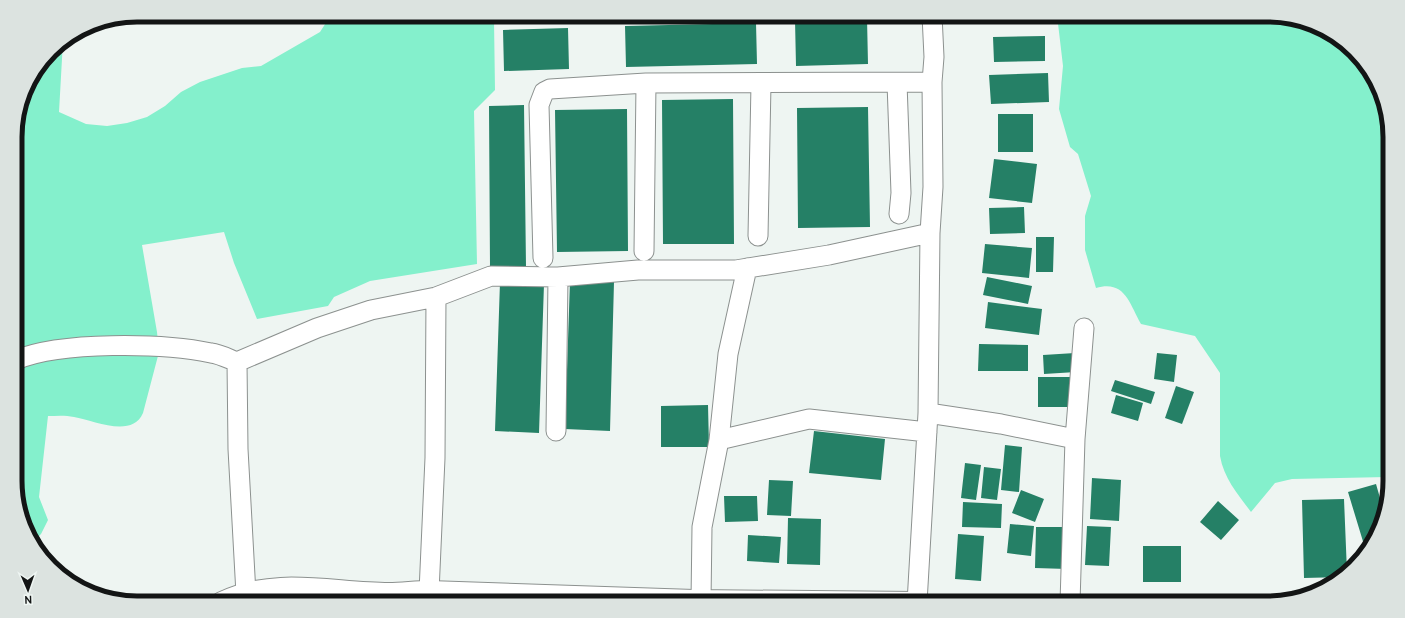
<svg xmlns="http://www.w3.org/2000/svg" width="1405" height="618" font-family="Cabin,sans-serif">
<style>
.green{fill:#84f0cc}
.building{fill:#258066}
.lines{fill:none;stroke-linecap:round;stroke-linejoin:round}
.street-casing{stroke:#8c918f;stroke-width:21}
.secondary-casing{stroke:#8c918f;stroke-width:24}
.street{stroke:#fff;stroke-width:19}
.secondary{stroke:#fff;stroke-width:22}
.rim{fill:none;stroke:#131515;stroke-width:5}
</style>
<rect width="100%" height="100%" fill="#eef5f2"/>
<path class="green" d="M331,15H509L494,20L495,90L474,111L477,264L370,281L334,297L328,306L257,319L234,263L224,232L142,245L157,332L159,352L143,413C132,439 93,420 74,417C65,415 56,416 48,416L39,497L48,520L41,534L34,541L16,497L15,129L28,83L56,45L63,41L59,112L86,124L107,126L127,123L147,117L165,106L181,92L200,82L242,68L261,66L320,32Z
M1057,15H1268L1315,24L1365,63L1389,121L1390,483L1387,477L1292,479L1275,483L1251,512C1238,494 1224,479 1220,456V373L1195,336L1141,324C1129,303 1125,280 1096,288L1085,250V216L1091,196L1078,154L1070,147L1059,109L1063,66Z"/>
<path class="building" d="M867,18L868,64L796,66L795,20Z
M756,23L757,64L626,67L625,26Z
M568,28L569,69L504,71L503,30Z
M1045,36V61L994,62L993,37Z
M1048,73L1049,102L991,104L989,75Z
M733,99L734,244H663L662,100Z
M524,105L526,267H490L489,106Z
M868,107L870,227L798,228L797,108Z
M627,109L628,251L557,252L555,110Z
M998,114H1033V152H998Z
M994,159L1037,164L1032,203L989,198Z
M1024,207L1025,233L990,234L989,208Z
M1036,237H1054L1053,272H1036Z
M985,244L1032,248L1029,278L982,273Z
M987,277L1032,286L1028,304L983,295Z
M570,281L614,282L610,431L565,429Z
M500,282L544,284L539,433L495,431Z
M988,302L1042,309L1039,335L985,328Z
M979,344L1028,345V371H978Z
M1075,353L1076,372L1044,374L1043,355Z
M1157,353L1177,355L1174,382L1154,379Z
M1038,377H1074V407H1038Z
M1115,380L1155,392L1151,404L1111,391Z
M1176,386L1194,392L1182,424L1165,418Z
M1116,395L1143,403L1138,421L1111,413Z
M708,405L709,447H661V406Z
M814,431L885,439L881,480L809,473Z
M1005,445L1022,447L1019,492L1001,490Z
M965,463L981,465L976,500L961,498Z
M984,467L1001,469L997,500L981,498Z
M1092,478L1121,480L1119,521L1090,519Z
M769,480L793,481L791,516L767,515Z
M1376,484L1384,512L1381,528L1365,548L1348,492Z
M1021,490L1044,499L1035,522L1012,513Z
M724,496H757L758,521L725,522Z
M1344,499L1347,572L1343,577L1304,578L1302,500Z
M1218,501L1239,520L1221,540L1200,522Z
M963,502L1002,504L1001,528L962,527Z
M788,518L821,519L820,565L787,564Z
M1010,524L1034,526L1031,556L1007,553Z
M1087,526L1111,527L1109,566L1085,565Z
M1036,527H1068L1067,569L1035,568Z
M958,534L984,536L981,581L955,579Z
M748,535L781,537L779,563L747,561Z
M1143,546H1181V582H1143Z"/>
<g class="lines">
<g class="street-casing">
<path id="street" d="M897,83L901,193L899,214
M758,236L761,84
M644,251L646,83
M543,258L539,105L544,92L550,89L646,83L932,82
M16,360C61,341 163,343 211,353C220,354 229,359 237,362
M928,413L1001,424L1075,439
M556,431L558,277
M719,440L809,419L927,432
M429,592L435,458L436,297
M246,594L238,449L237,362L317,328L371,310L436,297L491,276L558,277L638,270H736L829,255L930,233
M701,601L702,527L719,440L728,354L747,268
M917,603L928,413L930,233L933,187L932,82L934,57L932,15
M1070,603L1075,439L1084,328"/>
</g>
<g class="secondary-casing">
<path id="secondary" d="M222,603C277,577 332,594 389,594C402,594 416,592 429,592L694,601L916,603"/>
</g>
<use href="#street" class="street"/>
<use href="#secondary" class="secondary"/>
</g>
<path d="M0 0H1405V618H0ZM137 22H1268A115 115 0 0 1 1383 137V481A115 115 0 0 1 1268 596H137A115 115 0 0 1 22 481V137A115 115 0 0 1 137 22Z" fill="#dce3e0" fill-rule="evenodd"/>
<path class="rim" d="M137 22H1268A115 115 0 0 1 1383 137V481A115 115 0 0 1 1268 596H137A115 115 0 0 1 22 481V137A115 115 0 0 1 137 22Z"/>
<g transform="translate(28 590) rotate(178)" stroke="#eef5f2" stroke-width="3" paint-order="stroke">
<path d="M0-3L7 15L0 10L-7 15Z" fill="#131515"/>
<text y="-6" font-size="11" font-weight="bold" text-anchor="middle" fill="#131515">N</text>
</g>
</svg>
